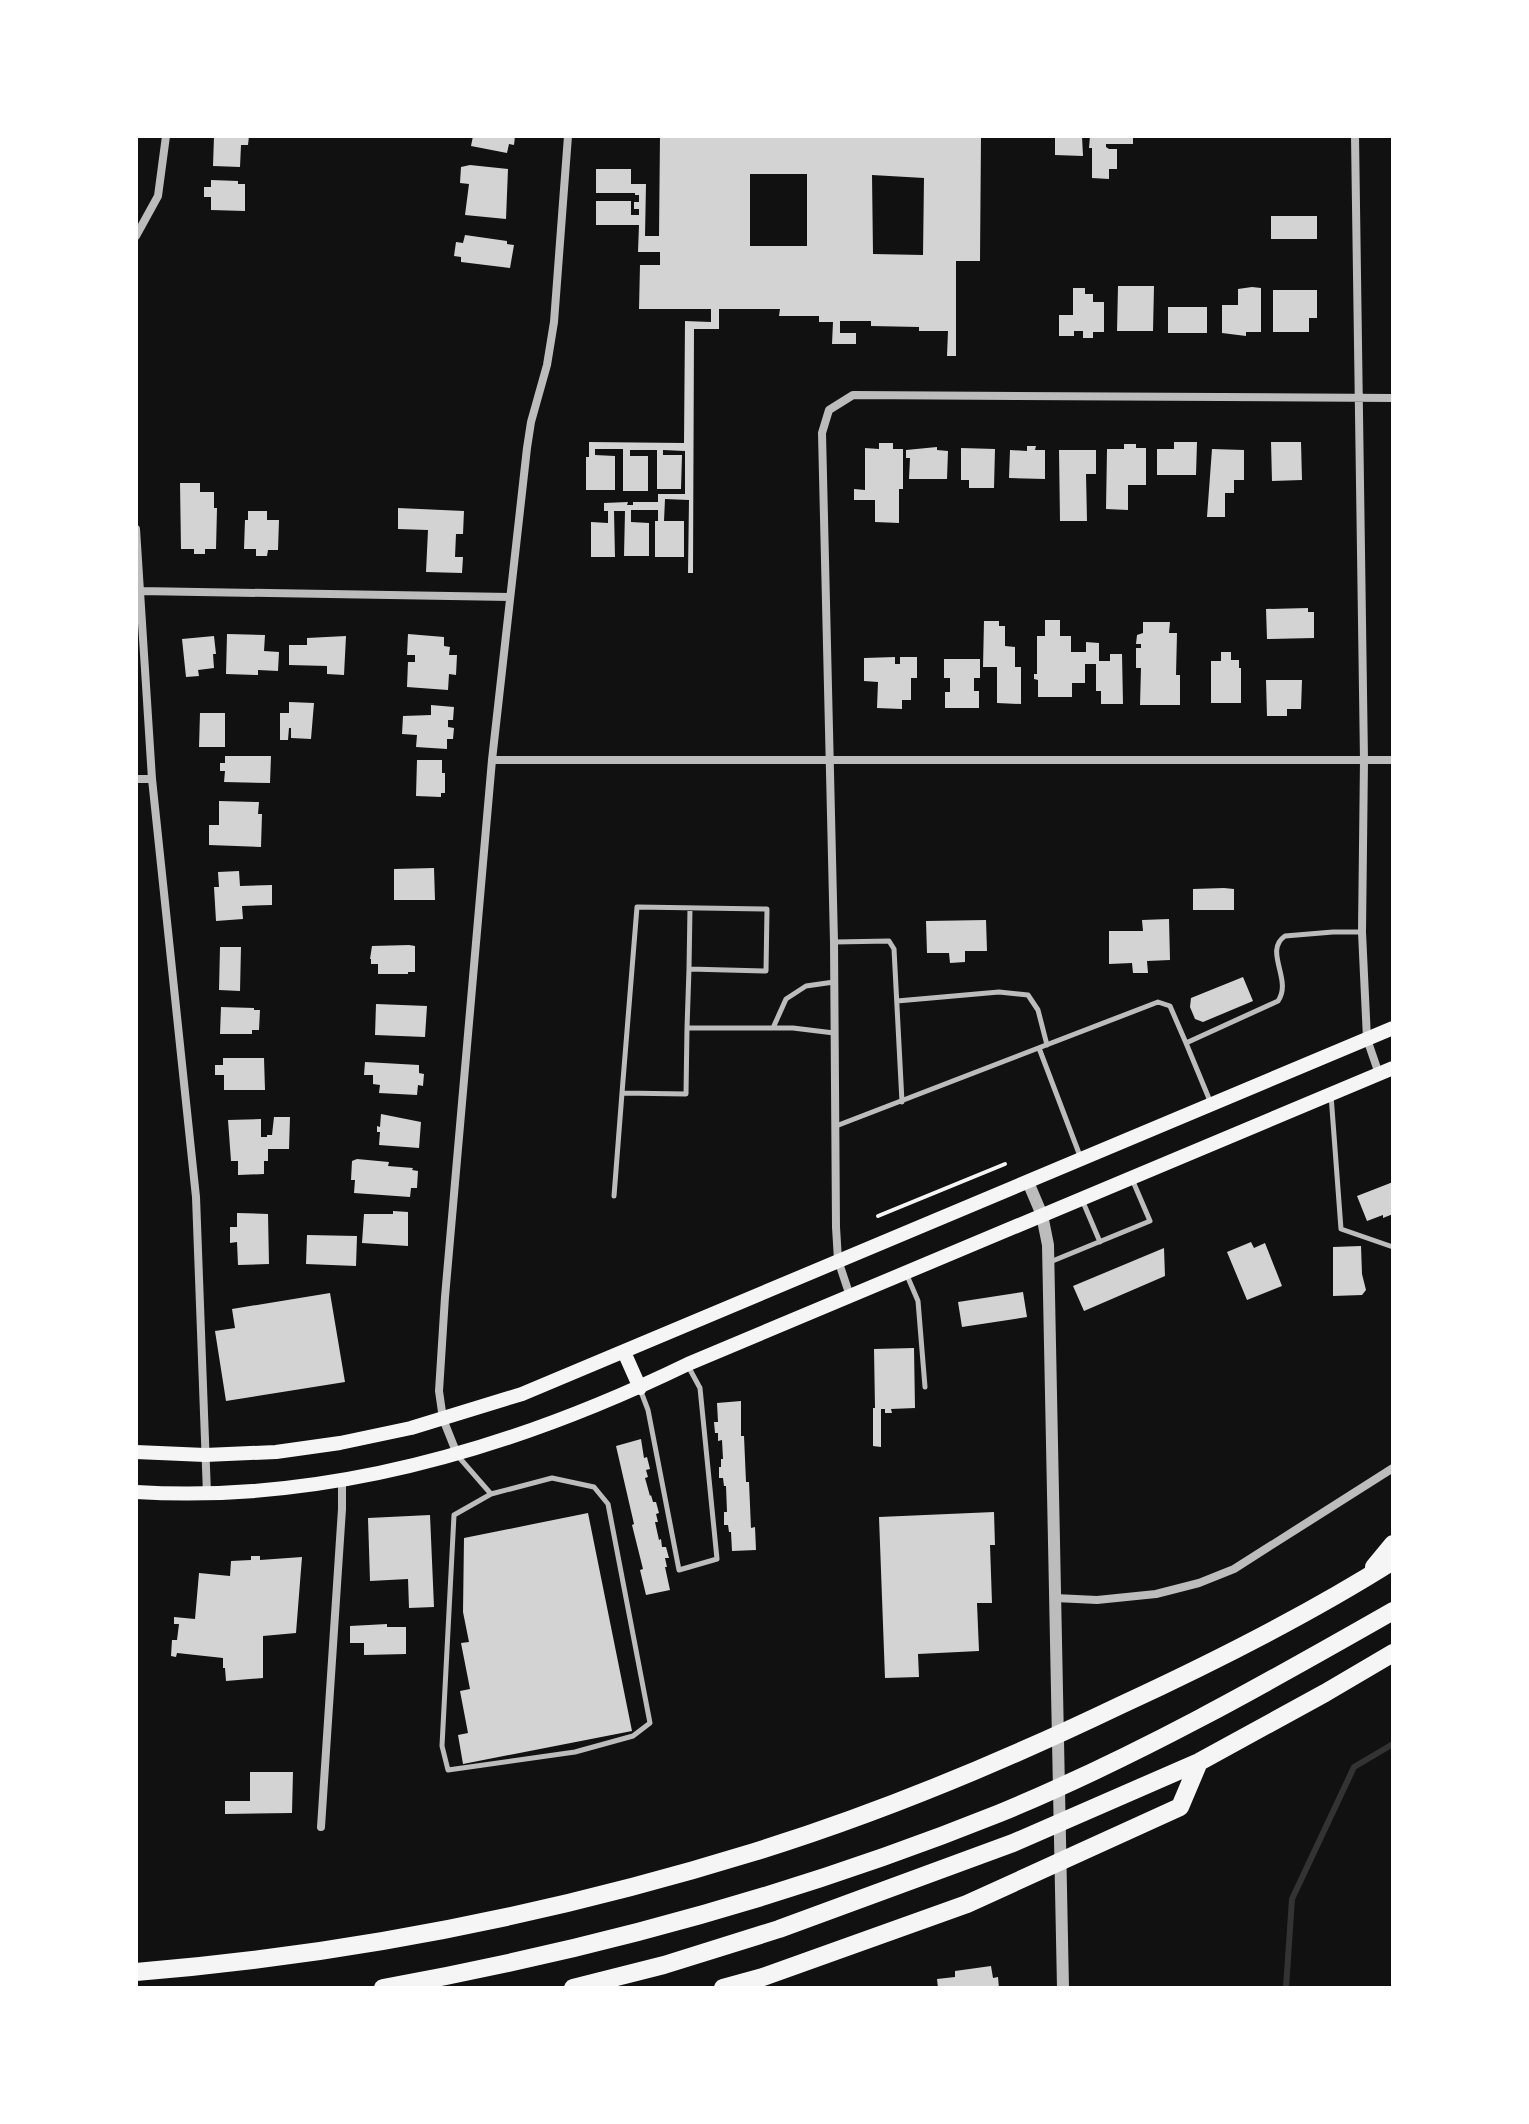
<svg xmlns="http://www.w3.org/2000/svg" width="1529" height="2124" font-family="Overpass,sans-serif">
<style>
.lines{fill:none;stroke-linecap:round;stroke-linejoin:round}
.stream{stroke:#333;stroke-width:6}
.building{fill:#d3d3d3;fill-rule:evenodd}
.path{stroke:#f5f5f5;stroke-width:4}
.service{stroke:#bcbcbc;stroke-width:5}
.minor{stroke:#bcbcbc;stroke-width:8}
.tertiary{stroke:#bcbcbc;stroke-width:12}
.secondary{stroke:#f5f5f5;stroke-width:14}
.motorway{stroke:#f5f5f5;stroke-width:18}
</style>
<rect width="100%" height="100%" fill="#111"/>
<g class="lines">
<path class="stream" d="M1286,1988L1292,1899L1354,1767L1393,1744"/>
</g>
<path class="building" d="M214,136H249L248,145H241L240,167L213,166Z
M473,136H515L514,145L509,144L507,153L471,146Z
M660,136H981L980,261H956V356H947L948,331H919V327L871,326V321H840V333H856V344H832L833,322H819V316H779L780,309H719V329H694L693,573H688L689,500L665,499L664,521H684V557H655V521H658V510H631V522L649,523V556H624L625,511H614L615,557H591V522L608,523V511H604V503L628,502L627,505H633V502H658V494H685V451L663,450V455H682L681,489H657V450H630V456H648V491H623V449H595V455L615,456V490H586V457H589V442L684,443L685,321L711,322V309H639L640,265H660V252H638L639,225H596V201H631V215H639V209H634V202H639V195H635V193H596V169H631V184H646L645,236H659ZM750,174H807V246H750ZM872,175L924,178L923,255L873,254Z
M1055,136H1082L1083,156L1055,155Z
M1090,136H1133V144H1106V147L1109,149H1117V169H1109V179L1092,178V148H1089Z
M470,165L508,169L506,219L465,215L469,184L460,183L461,167Z
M211,180L238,181V184H245V211L211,210V197H204V187H211Z
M1271,216H1317V239H1271Z
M465,235L507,241V244L514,245L510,268L461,262V257L454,256L456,242L463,243Z
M1118,286H1154L1153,331H1117Z
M1252,287L1261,288V332H1246V336L1222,333V305H1238V289Z
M1073,288H1085V294H1093V302H1104V332H1093V338H1083V331H1074V336H1059V315H1073Z
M1273,290H1317V318H1309V332H1273Z
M1168,307H1207V333H1168Z
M1174,442H1197L1196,475H1157V449H1174Z
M1271,442H1301L1302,480L1272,481Z
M879,443H893V449H903V489H899V523L875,522V500H854V489L865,490V448L879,449Z
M1124,444H1136V448H1146V485H1128V510L1106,509L1107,449H1124Z
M1027,446H1036L1035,450H1045V479L1009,478L1010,450L1027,451Z
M937,447V450L948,451L947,479H909L910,458H906V450Z
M961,448L995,449L994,488H969V480H961Z
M1212,449L1244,450V480H1234V493H1225V517H1207Z
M1059,450H1096V474H1086L1087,521H1060Z
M180,483H200V492H214V508H217L216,549H205V554H194V549H181Z
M398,508L464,511L463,534H456L455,557H463L462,573L426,572L428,530L398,529Z
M248,511H267V520H279L278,550H268L267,556H256V549H244L245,520H248Z
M1308,608V612H1314V638L1267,639L1266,609Z
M1045,620H1060V636H1071V652H1086V642L1099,643V661H1110V654H1122L1123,704H1101V691H1096V664H1085V683H1072V697H1038V680L1034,679V674H1037V636H1045Z
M984,621H999V626H1005V646L1015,647V667H1021V704L997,703V667H983Z
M1143,622H1170L1169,633H1177L1176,675H1180V705H1140L1141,668H1136V648H1141V644H1136L1137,635L1143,633Z
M227,634L265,635L264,651L279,652L278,671L258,670V675L226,674Z
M408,634L444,637V646L450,647L449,655H457L456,675L449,674L448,690L407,687L408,662H415V655H407Z
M214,636L216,654H213L214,668L198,670L199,676L186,677L182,639Z
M346,636L344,675L327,674V666L289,665V645H307V638Z
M1221,652H1231V660H1239V668H1241V703H1211V661H1221Z
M895,657V664H900V657H917V678H911V700H902V709L877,708L878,682L864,681V658Z
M944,659H980V678H974V691H979V708H945V692H950V678H944Z
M1266,680H1302L1301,709H1287V716H1267Z
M289,702L314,703L311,739L291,738V728H289L288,740H280V713H289Z
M431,705L454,707L453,720H448V727L454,728L453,739H447V749L416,747L417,735L402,734L403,716L431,715Z
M200,713H225V747H199Z
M225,756H271L270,783L224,782L225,771H220V763H225Z
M417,760H442V773H445V793H441V797L416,796Z
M219,801L259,802L258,814H262L261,847L209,845V825H219Z
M434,868L435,900H394V869Z
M239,871L240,886L272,885V905L242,906L243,919L216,921L214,887H219L218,872Z
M1224,888L1234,889V910H1193V889Z
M1169,919L1170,960L1147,961L1148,973H1133L1132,963L1109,964V931H1143L1142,920Z
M986,920L987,951H965V962L950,963L949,953H927L926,921Z
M409,945L415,946V972H408V974H378V964H371V959H370L372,946Z
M220,947H241L240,991L219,990Z
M1243,977L1253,1001L1203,1022L1195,1019L1190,1007L1191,998Z
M376,1004L427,1006L425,1037L375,1035Z
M221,1007L254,1008V1010H260L259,1030H252V1034H220Z
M223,1058H264L265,1090H224V1075H215V1065H223Z
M365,1062L419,1065V1073L424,1074L423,1086L418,1085L417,1095L379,1093L380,1085L373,1084V1075H364Z
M381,1114L421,1122L419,1148L379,1145L380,1132H377V1126L380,1127Z
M274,1117H290L289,1149H268V1161H264V1174L238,1175V1161H231L228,1120L261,1119V1137H267V1135H272Z
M357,1159L389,1162L388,1166L413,1168L412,1170L418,1171L417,1188H411L410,1197L354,1193L355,1180H351L352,1161Z
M1393,1182V1214L1383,1218V1215L1367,1221L1357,1196Z
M393,1211L408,1212V1246L362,1243L364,1214H393Z
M237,1213L268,1214L269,1264L238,1265L237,1242L230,1243V1227H237Z
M307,1235L357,1236L356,1266L306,1264Z
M1251,1242L1254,1248L1265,1243L1282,1286L1247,1300L1227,1252Z
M1361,1246L1362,1274L1366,1290L1362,1295L1333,1296V1247Z
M1164,1248L1165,1276L1084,1311L1073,1286Z
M1023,1292L1027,1317L962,1327L958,1302Z
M330,1293L345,1382L226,1401L215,1331L235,1328L232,1309Z
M914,1348L915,1408L891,1409L892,1413H885V1409H881V1447L873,1446V1408H875L874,1349Z
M741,1401V1436H744L746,1482H749L751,1528L755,1527L756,1550L732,1551L731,1532H729L728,1525H724V1512H727L726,1486H724L723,1478H719V1467H721V1459H723L722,1440L718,1441V1433H715L714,1422H718L717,1403Z
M641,1439L644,1458L647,1457L650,1469L646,1470L648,1477L645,1478L650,1496L651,1495L653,1502H656L659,1513L656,1514L658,1522H655L659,1540L661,1539L662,1547H666L669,1558H665L667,1567H665L670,1590L646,1595L640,1570L643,1569L632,1525L634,1524L616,1446Z
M994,1512L995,1545H990L992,1603H977L979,1651L918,1654L919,1677L885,1678L879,1517Z
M588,1513L632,1731L463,1764L458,1735L468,1733L460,1691L470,1689L461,1643L469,1642L463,1612L464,1538Z
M430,1515L434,1607L409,1608L408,1579L370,1581L368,1518Z
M251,1556H260V1560L302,1557L296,1633L263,1636V1678L226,1681L225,1668H223V1658L177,1653L176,1657L171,1656L172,1640H177L179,1624H174V1617L195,1619L199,1573L230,1576L231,1561L251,1560Z
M387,1624V1627H406V1654L364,1655V1643H350V1626Z
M250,1772H293L292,1813L225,1814V1801H250Z
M991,1966L993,1978L998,1977L999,1988H938L937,1979L955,1977V1971Z"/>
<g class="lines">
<path class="path" d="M878,1216L1005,1164"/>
<path class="service" d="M835,942L889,941L894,949L902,1102
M689,969L690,908
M897,1001L999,992L1028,995L1038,1010L1047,1045
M687,1028L689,969L766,971L767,909L637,907L622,1093L686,1094L687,1028H793L834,1033
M773,1028L786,999L806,986L834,982
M1186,1043L1210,1101
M1039,1048L1080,1156
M1331,1095L1341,1229L1393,1247
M836,1126L1158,1002L1170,1006L1186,1043L1278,1001C1293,980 1263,951 1285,936L1333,932H1362
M614,1196L622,1093
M1083,1202L1100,1242
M1050,1262L1150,1221L1132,1179
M906,1273L918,1301L925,1387
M640,1389L648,1410L679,1570L717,1559L700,1388L688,1366
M457,1455L491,1494L454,1515L442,1746L448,1770L575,1752L633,1736L650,1723L608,1504L594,1487L552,1478L491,1494"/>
<path class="minor" d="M1355,136L1364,760L1362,932L1367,1039L1379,1074
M136,236L158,196L166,136
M136,529L152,779L196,1197L207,1494
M140,591L510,597
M492,760H1393
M136,779H152
M850,1296L838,1260L836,1227L834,942L822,433L829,410L853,395L1393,398
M457,1454L443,1419L439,1391L445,1297L492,760L527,448L531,422L547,365L554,322L568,136
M1055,1598L1097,1600L1156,1594L1199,1583L1234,1569L1393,1468
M321,1827L342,1509V1480"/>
<path class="tertiary" d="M1028,1182L1042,1215L1048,1245L1063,1988"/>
<path class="secondary" d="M624,1352L640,1388
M136,1452L205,1455L276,1452L340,1443L411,1428L522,1394L1393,1028
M136,1492C328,1504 517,1447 688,1364L1393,1068"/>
<path class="motorway" d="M1374,1567L1393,1544
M136,1972C346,1955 553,1914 754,1852C880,1813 1002,1762 1121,1705C1214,1662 1306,1616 1393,1561
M383,1988C593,1950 801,1893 1000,1813C1136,1757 1265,1684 1393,1611
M573,1988L664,1965L779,1929L1013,1843L1199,1762L1325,1693L1393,1653
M723,1988L763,1977L967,1904L1180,1807L1199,1762"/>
</g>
<rect width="1529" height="2124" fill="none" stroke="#ffffff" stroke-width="276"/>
</svg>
